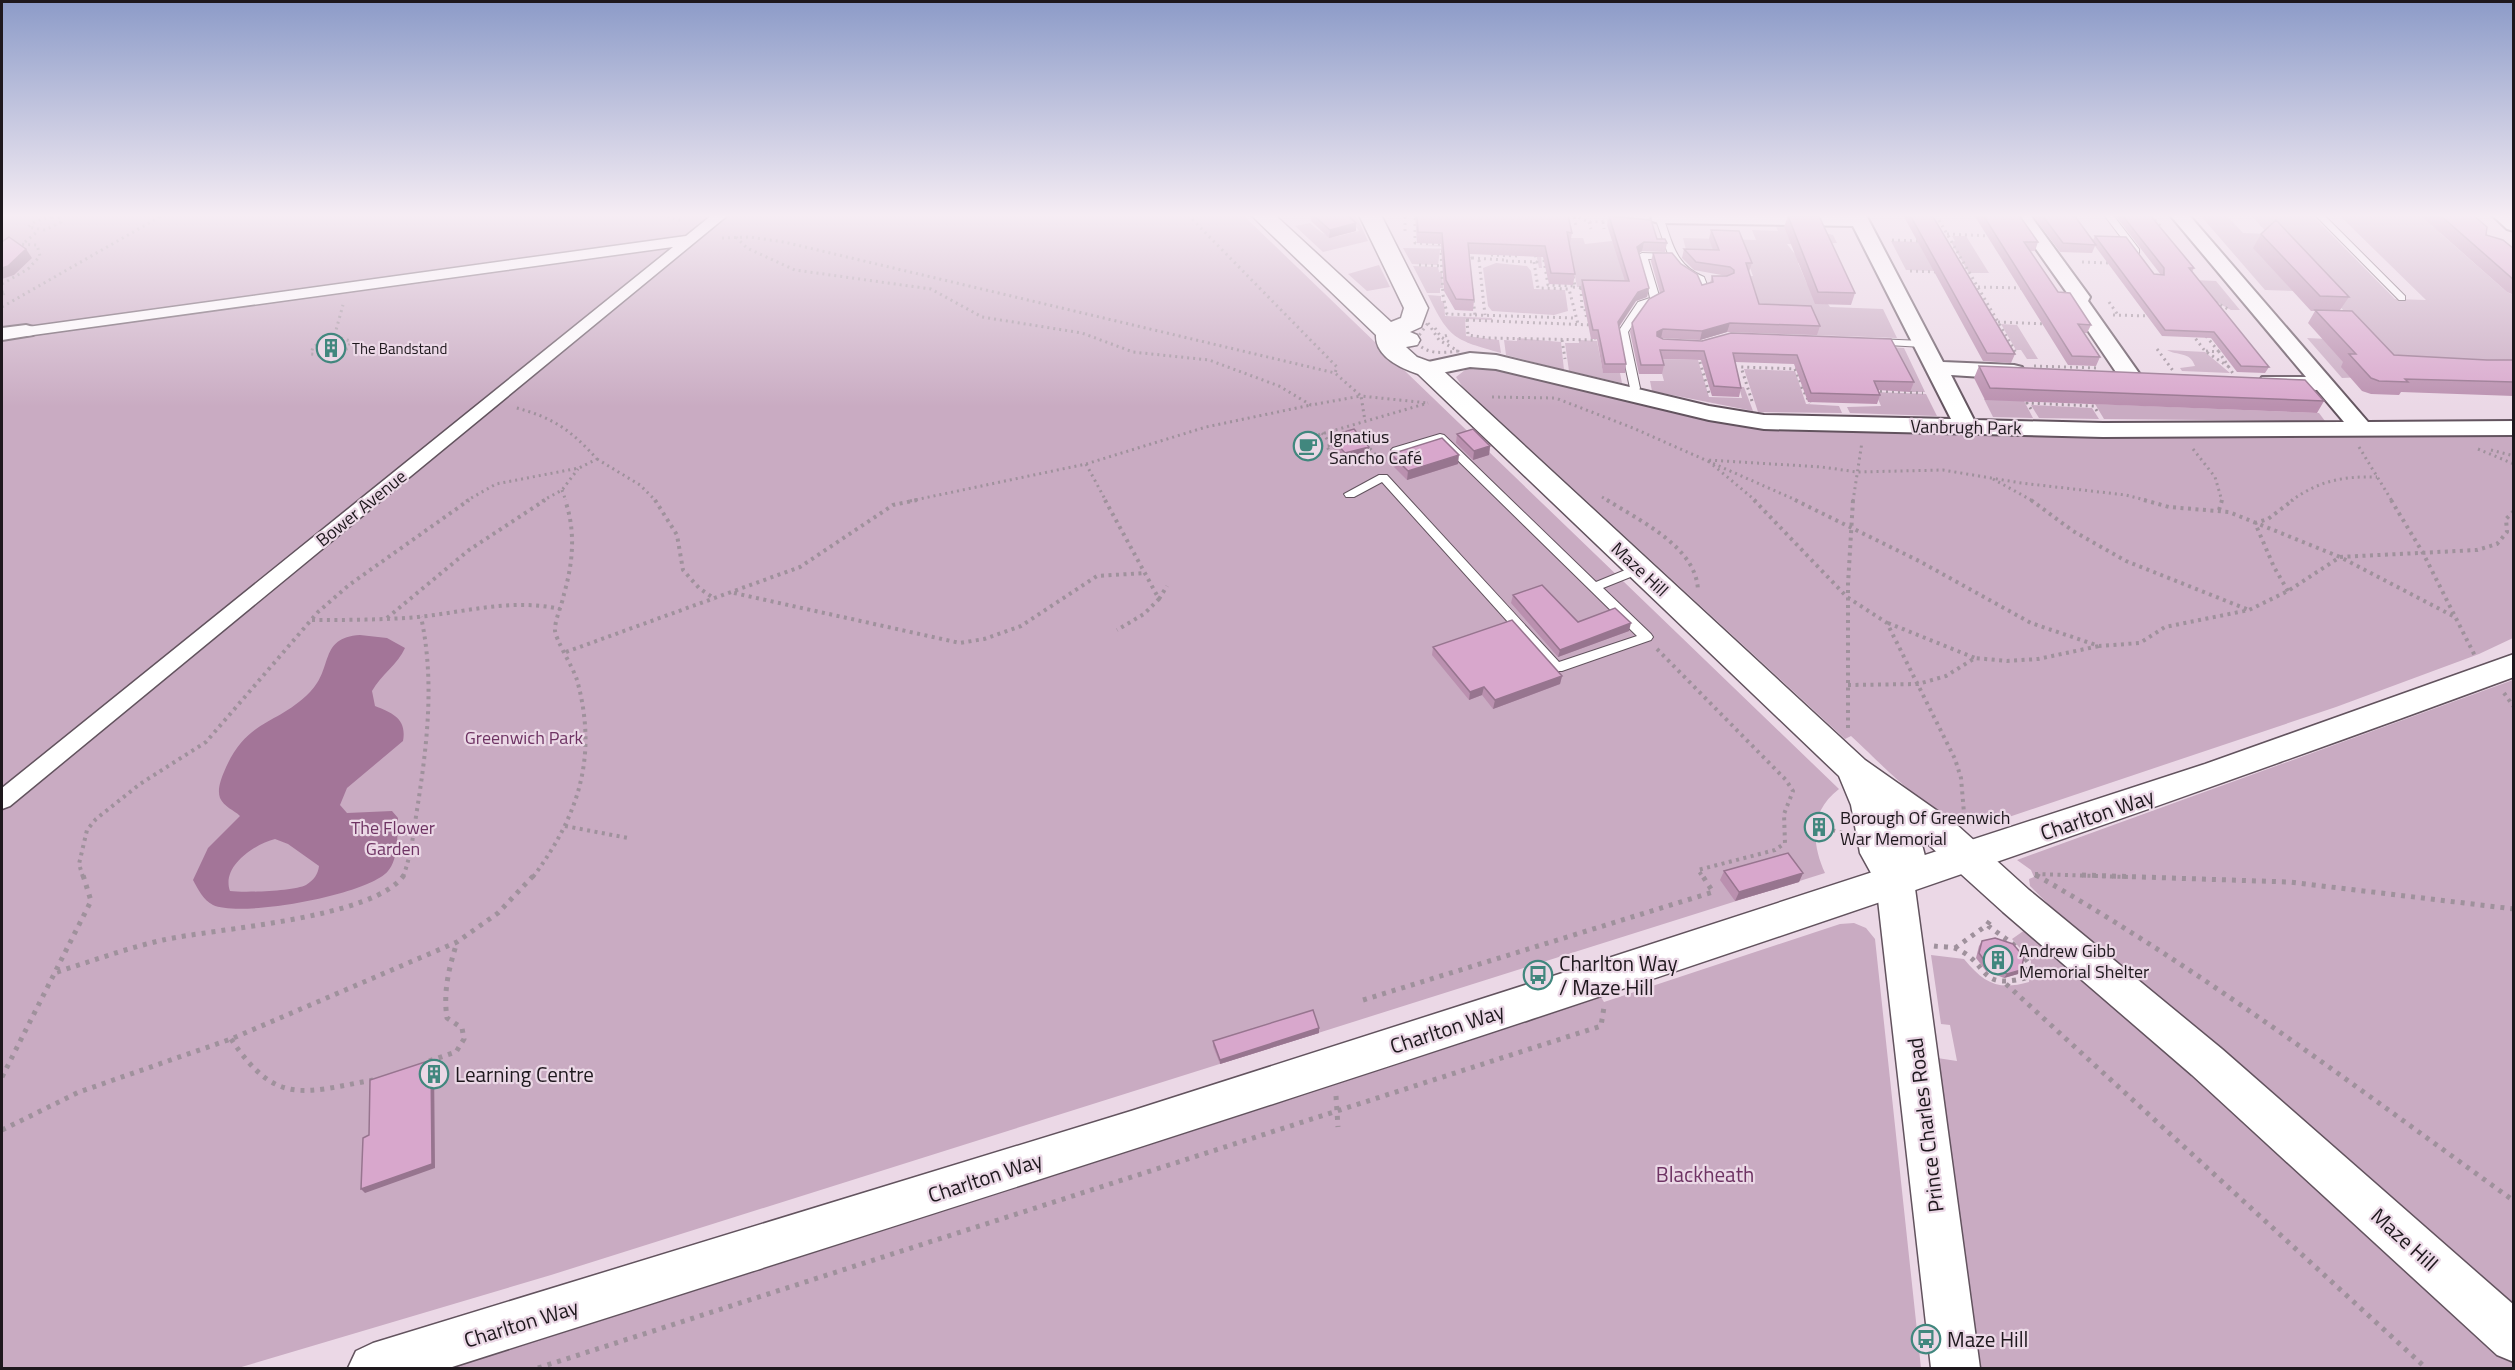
<svg xmlns="http://www.w3.org/2000/svg" width="2515" height="1370" font-family="'Titillium Web',sans-serif">
<style>
.green{fill:#c9abc2}
.water{fill:#a37598;fill-rule:evenodd}
.lines{fill:none;stroke-linecap:round;stroke-linejoin:round}
.service-casing{stroke:#62535e;stroke-width:2}
.pedestrian-casing{stroke:#62535e;stroke-width:3}
.minor-casing{stroke:#62535e;stroke-width:4}
.tertiary-casing{stroke:#62535e;stroke-width:3}
.secondary-casing{stroke:#62535e;stroke-width:3}
.path-far2{stroke:#9f919c;stroke-width:3;stroke-dasharray:2 4;stroke-linecap:butt}
.path-far1{stroke:#9f919c;stroke-width:4;stroke-dasharray:3 4.5;stroke-linecap:butt}
.path{stroke:#9f919c;stroke-width:5;stroke-dasharray:4 6;stroke-linecap:butt}
.service{fill:#fff;fill-rule:evenodd}
.pedestrian{fill:#fff;fill-rule:evenodd}
.minor{fill:#fff;fill-rule:evenodd}
.tertiary{fill:#fff;fill-rule:evenodd}
.secondary{fill:#fff;fill-rule:evenodd}
.wall{fill:#ba90af}
.shaded-wall{fill:#97758f}
.building{fill:#d8a7cc;stroke:#97758f;stroke-width:1.5}
.labels{text-anchor:middle;dominant-baseline:central;stroke-width:4.5;stroke-linejoin:round;paint-order:stroke}
.far-poi-label{font-size:15px;fill:#1e181d;stroke:#ebd8e6;text-anchor:start}
.street-label{font-size:18px;fill:#1e181d;stroke:#ebd8e6}
.poi-label{font-size:18px;fill:#1e181d;stroke:#ebd8e6;text-anchor:start}
.park-label{font-size:18px;fill:#6e3363;stroke:#ebd8e6}
.near-street-label{font-size:21px;fill:#1e181d;stroke:#ebd8e6}
.near-poi-label{font-size:21px;fill:#1e181d;stroke:#ebd8e6;text-anchor:start}
.near-park-label{font-size:21px;fill:#6e3363;stroke:#ebd8e6}
</style>
<rect width="100%" height="100%" fill="#ebd8e6"/>
<path class="green" d="M2,215H1243L1839,789C1810,811 1811,842 1825,873L551,1275L238,1368H2Z
M1347,215H1356L1368,241L1323,252L1295,226L1310,223C1331,242 1332,237 1359,231Z
M2200,215H2226L2243,233L2268,234L2251,215H2312L2395,299L2426,300L2339,215H2423L2433,227H2442L2440,233L2507,292L2513,295V370L2342,378L2307,338L2348,340L2344,311L2331,297L2280,276L2296,291L2265,290Z
M1775,224H1783L1789,239L1826,233L1833,235L1837,243L1787,244L1794,253L1799,254L1801,262L1798,263L1807,284L1812,285L1816,304H1828L1830,307L1883,309L1897,338L1651,329C1682,303 1710,275 1753,276L1747,260L1688,258L1683,238L1756,240L1752,230L1778,231Z
M1568,226L1571,238H1583L1585,244L1612,241L1637,274L1628,295L1609,288L1577,287L1571,254H1541L1542,268H1539L1534,243L1467,247L1417,246L1443,245Z
M1952,236H1966L1989,273H1969L1951,242L1955,241Z
M1891,241L1947,243L1964,272L1906,270Z
M1403,248L1467,249V251L1440,250L1438,265L1412,264Z
M1496,263L1527,266L1531,271L1534,289L1565,290L1568,311L1554,315L1492,311L1488,306L1483,268Z
M1379,265L1390,287L1367,291L1348,274Z
M1413,266L1438,267L1439,272H1442L1443,288H1440V293H1427Z
M2174,279L2216,281L2240,310H2231Z
M1428,295L1441,296V301H1444L1445,316L1492,318V320L1465,319L1466,336L1499,340L1501,353C1455,340 1449,339 1428,295Z
M2001,324L2017,325L2038,359H2027L2021,350H2016Z
M1517,338L1561,342L1564,370L1506,355L1504,340L1517,341Z
M1579,340L1597,341L1603,372L1620,373L1622,383L1569,371L1565,343H1579Z
M1888,347L1904,348L1925,392H1910Z
M2167,350L2205,352L2230,373L2182,371L2180,368L2195,366C2190,351 2177,356 2167,350Z
M1658,359L1698,360L1709,397L1742,398L1739,387H1744L1753,411L1652,391L1650,381H1664Z
M1469,367H1491L1704,418L2513,434V638L2479,654L2336,707L1985,825C1946,835 1880,762 1851,736L1845,739L1462,386L1456,377Z
M1744,369L1795,371L1806,404L1839,406L1842,413L1758,412Z
M1875,392L1926,394L1937,416L1850,413L1847,407L1881,406Z
M1984,399L2024,401L2033,418L1993,417Z
M2095,404L2319,413L2325,421L2104,419Z
M2031,405L2092,408L2099,419L2039,418Z
M2513,680V1309L2237,1064L2050,906L2030,886L2029,879L2034,877L2031,870L2017,860Z
M1854,923L1866,928L1875,939L1921,1368H439L1599,994L1604,1002L1840,924Z
M2032,925L2513,1355V1368H1977L1937,1058L1957,1061L1950,1025L1941,1024L1931,955L1964,959C1984,983 1998,991 2029,982L2031,961L2012,939Z"/>
<path class="water" d="M360,635L387,638L405,648C398,664 381,675 372,691L375,706C393,713 407,719 403,741L347,788L340,805L347,813L392,811L398,818C397,834 399,858 388,871C368,895 241,918 213,905C203,900 198,889 193,880L208,848L240,816C234,810 224,807 220,798C217,790 221,779 224,772C246,718 277,726 310,692C334,668 318,638 360,635ZM275,839L288,844L319,866C318,874 314,880 306,885C294,891 245,893 230,891C221,866 255,844 275,839Z"/>
<g class="lines">
<g class="service-casing">
<path id="service" d="M1656,215L1663,217C1673,244 1675,265 1704,277L1709,290L1701,292L1697,281L1680,271L1671,259H1648L1660,299L1645,306L1628,332L1640,388L1636,397L1632,398L1627,395L1630,388L1618,332L1638,302L1650,298L1645,275L1642,273L1637,256L1642,253L1668,254L1655,217Z
M2104,215H2113L2139,249V253H2133Z
M2315,215H2324L2405,296V300H2399Z
M1874,339L1923,341L1928,344L1923,347L1870,344L1869,342Z
M1440,434L1444,435L1596,582L1635,566H1643L1645,569L1643,572L1603,588L1651,634L1653,637L1651,640L1562,671H1552L1382,482L1354,497H1346L1344,494L1379,475H1387L1559,662L1637,636L1438,441L1397,453L1391,450L1393,448Z"/>
</g>
<g class="pedestrian-casing">
<path id="pedestrian" d="M712,215H728L10,806L2,809V788L673,247L26,336L18,331L20,328L686,236Z"/>
</g>
<g class="minor-casing">
<path id="minor" d="M1651,215H1866L1943,362L2014,365L2022,367L2025,372L2022,377L2014,379L1951,375L1974,420L2103,423L2344,422L2317,390L2262,387L2259,382L2262,377H2306L2170,215H2189L2368,422L2514,421V435L2103,437L1764,429L1709,420L1496,369L1470,367L1427,376L1419,374L1416,369L1419,364L1470,353L1496,355L1709,406L1764,415L1951,419L1853,226L1659,223L1652,221Z
M2012,215H2030L2090,297L2088,301L2141,376L2138,381H2122L2068,301L2070,297Z
M2492,215H2513L2514,231L2507,229Z
M26,325L33,327L37,331L33,335L2,340V328Z"/>
</g>
<g class="tertiary-casing">
<path id="tertiary" d="M1251,215H1275L1391,322L1401,318L1404,308L1359,215H1381L1428,308L1421,327L1410,332L1417,335L1420,340L1417,345L1406,347L1417,357L1436,364L1865,760L1956,824L2029,890L2222,1049L2514,1305V1362L2497,1355L2192,1075L2003,912L1920,837L1925,856L1914,881L1980,1368H1931L1876,882L1860,853L1851,805L1839,776L1418,374C1400,368 1375,356 1376,335Z"/>
</g>
<g class="secondary-casing">
<path id="secondary" d="M2514,654V677C1833,929 1140,1148 449,1368H348L356,1351L373,1343L1131,1111L1550,977L2205,764Z"/>
</g>
<path class="path-far2" d="M661,215L683,221
M1188,215L1337,367L1335,373
M1415,215L1440,216L1441,244L1415,243Z
M1573,215L1589,222L1612,221
M1936,215L2016,353
M2151,215L2161,227
M52,217L60,218L61,222L45,230L28,227L36,221Z
M1405,217V231
M1574,217L1576,226
M1589,222L1591,229
M1603,222L1604,229
M1947,234L1991,236
M736,237L747,248L795,270L931,289L982,317L1082,333L1133,352L1209,360L1279,386L1311,405L1361,396L1365,421
M722,238L750,237L784,242L1335,373L1361,396L1428,403
M1892,240L1921,241
M25,242L38,231
M1441,251L1472,252V258H1468L1475,315L1447,314L1443,295Z
M1543,254L1569,255L1575,286L1548,285Z
M1491,255L1520,256
M1472,258L1506,260
M1479,260L1485,315
M1506,261L1537,262L1535,253
M1534,262L1538,288L1569,289L1578,324
M2082,262L2110,263
M1419,265L1442,266
M1910,271L1939,272
M2,284L28,269L40,256L37,245L14,244
M1573,287L1584,288
M1978,287L2023,288
M1581,288L1582,309H1585L1587,320H1590
M2,292H6L2,295
M2109,302L2118,315
M2215,302L2230,310
M2,307L163,215
M1475,315L1574,318
M2113,315L2151,316
M1467,320L1592,325L1596,340L1488,338L1468,335Z
M1998,322L2047,324
M1428,323L1439,340L1458,351C1441,353 1427,355 1415,341Z
M1435,328L1441,337L1451,343
M2192,334L2205,351L2229,367
M1445,336L1448,335
M2206,336L2219,352
M341,338L350,341L349,348L330,356L311,354L313,347L325,340Z
M1562,340L1565,359
M333,341L343,305
M2157,349L2174,372
M2206,351L2219,352L2234,375
M1700,362L1709,393
M2034,366L2098,368
M1795,369L1802,386
M1806,386H1801L1810,403
M1874,391L1923,393
M1492,397L1554,398
M1558,399L1633,428L1798,501
M1752,401L1741,367L1797,369L1795,366
M2031,409L2027,403L2094,406L2097,411
M1322,433L1332,445L1326,446L1330,451
M1301,440L1428,403
M1366,444L1383,463
M2359,447L2392,501
M2193,449L2215,477L2222,501
M2478,449L2514,464
M2491,450L2514,456
M597,459L640,485L656,501
M1086,464L1106,501
M1993,479L2033,501
M562,490L566,501
M1602,497L1609,501
M466,501L496,484L579,468L597,459C570,429 552,417 513,407
M542,501L562,490L578,469
M910,501L1086,464L1206,427L1311,405
M1756,501L1707,460L1822,467L1857,472L1943,470L2021,483L2126,495L2149,501
M1853,501L1862,442
M2291,501C2318,481 2343,476 2377,477"/>
<path class="path-far1" d="M655,500L677,535L683,570L699,588L715,599
M1105,500L1159,599L1144,614L1117,630
M1607,500C1640,521 1697,547 1698,591
M1754,500L1847,597L1887,623L1955,759L1961,778L1964,813
M1795,500L1919,561L2031,623L2099,646L2140,643L2165,627L2249,610L2288,591L2340,557L2477,550L2497,544L2507,532L2506,519L2514,511
M2031,500L2073,531L2126,561L2249,610
M2144,500L2169,507L2229,512L2340,557L2455,617
M2391,500L2423,553L2475,656
M2219,510L2222,500
M2288,591L2274,567L2255,523L2268,519L2293,500
M734,593L960,643L984,639L1021,626L1097,576L1145,573
M1159,599L1167,586
M387,618L469,550L545,500
M312,620C347,620 383,620 418,617C466,612 512,598 560,609
M1888,623L1975,658
M1657,649L1786,780L1793,791L1784,814L1785,843L1775,850L1698,870L1703,877
M566,652L800,567L893,505L917,500
M1848,685L1918,684L1946,676L1975,658L2007,661L2038,659L2099,646
M2504,693L2514,707
M1848,728V584L1853,500
M565,826L628,838
M1825,828L1843,833
M2035,874L2129,877
M2035,875L2038,877
M83,877L79,864L87,830L96,819L140,784L206,742L318,612L349,585L469,500
M403,877C412,852 413,835 417,810C427,746 435,681 421,617
M533,877C579,815 598,756 577,680C573,667 555,639 555,630C555,619 562,605 564,594C573,563 576,531 565,500"/>
<path class="path" d="M2036,875C2204,971 2357,1088 2514,1201
M2082,875L2289,882L2514,909
M1934,946C1941,947 1950,946 1957,949C1990,964 1977,990 2025,978L2028,962L2013,944L1987,925
M1955,948L1987,925L1992,918
M57,972C92,961 127,948 163,940C216,928 374,919 404,875
M2006,984L2426,1368
M1363,1000L1713,892L1702,875
M231,1039C276,1106 302,1093 373,1080
M429,1061L456,1052L464,1039L462,1028L447,1018C443,991 449,968 457,942
M2,1077L91,901L83,875
M1336,1096L1338,1127
M2,1130L79,1092L231,1039L457,942L498,913L534,875
M538,1368L1601,1026L1604,1007"/>
<use href="#service" class="service"/>
<use href="#pedestrian" class="pedestrian"/>
<use href="#minor" class="minor"/>
<use href="#tertiary" class="tertiary"/>
<use href="#secondary" class="secondary"/>
</g>
<path class="wall" d="M1311,215H1347L1356,223V231L1329,238L1311,221Z
M1415,215H1568L1572,233L1570,244L1575,274L1573,285L1549,284L1543,257L1469,254L1474,300L1473,311L1455,310L1444,291L1441,244L1417,243Z
M1903,215H1932L2015,354L2011,363L1983,361Z
M1974,215H2019L2038,242L2035,251H2030L2058,292L2091,325L2087,333H2084L2100,357L2096,366L2068,365Z
M2035,215H2074L2093,240L2095,236L2154,274L2161,275L2115,215H2150L2194,268L2192,272L2269,367L2265,373L2237,372L2211,338L2162,336L2095,246L2092,253L2060,252L2034,217Z
M2420,215H2473L2486,235L2514,249V295L2507,292Z
M1609,216L1667,243L1665,252L1642,251L1639,253L1649,288L1647,297L1636,301L1619,327L1626,364L1625,373H1603L1597,339H1591L1581,288L1582,280L1625,281L1607,225Z
M1788,216L1855,293L1851,305L1815,304L1784,227Z
M1711,230L1752,263L1749,272L1759,304L1820,326L1817,335L1727,332L1700,340L1661,338L1663,339L1702,341L1731,333L1914,382L1910,392L1878,390L1880,395L1877,404L1808,402L1794,364L1735,362L1741,388L1739,397L1712,396L1701,360L1663,359L1664,365L1662,374H1639L1630,332L1632,323L1660,293L1651,261L1653,253L1681,264L1702,285L1710,283L1712,276H1727L1694,270L1682,258L1684,249L1713,250L1709,239Z
M2261,234L2349,297L2340,310L2394,355L2487,360H2513L2514,359V396L2401,392L2399,395L2371,394L2362,391L2341,367L2343,362L2308,323L2315,311H2311L2253,248Z
M1979,366L2324,401L2317,413L1985,400L1974,378Z
M1457,434L1490,446L1489,455L1473,460L1456,443Z
M1330,436L1369,447V456L1345,462L1330,445Z
M1391,454L1458,464L1407,480L1390,463Z
M1513,595L1578,622L1629,631L1558,657L1511,603Z
M1433,647L1562,676L1560,684L1493,709L1482,695L1469,700L1432,655Z
M1724,871L1803,873L1799,882L1735,901L1720,880Z
M1982,941L2021,970L2018,974L2004,978L1986,971L1976,958L1979,946Z
M1319,1028V1033L1220,1064L1213,1046V1041Z"/>
<path class="shaded-wall" d="M1356,223V231L1329,238L1330,230Z
M1644,242L1642,251L1635,255L1637,247Z
M26,249L32,258L14,275L2,279V268Z
M1649,288L1647,297L1636,301L1616,331L1618,322L1638,292Z
M1730,323L1727,332L1700,340L1702,331Z
M1663,329L1661,338L1655,341L1657,332Z
M1490,446L1489,455L1473,460L1474,451Z
M1369,447V456L1345,462V453Z
M1459,455L1458,464L1407,480L1408,471Z
M1631,623L1629,631L1558,657L1560,650Z
M1562,676L1560,684L1493,709L1495,700Z
M1484,687L1482,695L1469,700L1470,692Z
M1803,873L1799,882L1735,901L1739,892Z
M2021,970L2018,974L2004,978L2007,974Z
M1319,1028V1033L1220,1064V1060Z
M431,1060L434,1064L435,1168L365,1193L361,1189Z"/>
<path class="building" d="M1313,215H1347L1356,223L1330,230Z
M1417,215H1568L1572,233L1567,232L1575,274L1551,273L1545,246L1468,243L1474,300L1456,299L1446,280L1442,233L1418,232Z
M1910,215H1932L2015,354L1987,353Z
M1983,215H2019L2038,242H2024L2058,292L2070,293L2091,325L2078,324L2100,357L2072,356Z
M2042,215H2074L2096,245L2063,243Z
M2122,215H2150L2194,268H2189L2269,367L2241,366L2214,332L2165,330L2095,236L2126,237L2154,274L2164,275V268Z
M2440,215H2473L2487,227L2486,235L2503,240L2514,249V280Z
M1609,216L1651,220L1657,239H1665L1667,243L1644,242L1637,247L1649,288L1638,292L1618,322L1626,364H1605L1598,330H1593L1582,280L1629,281Z
M1788,216H1819L1855,293L1818,292Z
M2276,220L2349,297L2320,296L2261,234Z
M1711,230L1739,231L1752,263H1746L1759,304L1811,306L1820,326L1730,323L1702,331L1663,329L1657,332V336L1663,339L1702,341L1731,333L1891,339L1914,382L1874,381L1880,395L1811,393L1797,355L1733,353L1741,388L1714,386L1704,351L1660,350L1664,365H1641L1632,323L1649,299L1664,291L1653,253H1672L1681,264L1697,274L1702,285L1713,282L1712,276H1727L1734,273V270L1730,267L1696,262L1684,249L1719,250Z
M9,237L26,249L8,266L2,268V242Z
M2315,310L2352,311L2394,355L2487,360H2514V382L2405,379L2408,382L2379,381L2371,378L2349,354H2356Z
M1979,366L2305,380L2324,401L1990,388Z
M1354,429L1369,447L1345,453L1330,436Z
M1473,429L1490,446L1474,451L1457,434Z
M1442,438L1459,455L1408,471L1391,454Z
M1542,585L1578,622L1615,608L1631,623L1560,650L1513,595Z
M1512,620L1562,676L1495,700L1484,687L1470,692L1433,647Z
M1788,853L1803,873L1739,892L1724,871Z
M1995,938L2013,944L2024,957L2021,970L2007,974L1989,967L1979,953L1982,941Z
M1313,1010L1319,1028L1220,1060L1213,1041Z
M431,1060L432,1164L361,1189L363,1138L369,1135L370,1080Z"/>
<linearGradient id="sky" x2="0" y2="1"><stop stop-color="#8c9bc8"/><stop offset="0.53" stop-color="#f6edf4"/><stop offset="1" stop-color="#f6edf4" stop-opacity="0"/></linearGradient>
<rect width="2515" height="407" fill="url(#sky)"/>
<defs>
<g id="building-ring" transform="scale(1.5)"><circle r="9.5" fill="#ebd8e6" stroke="#41877e" stroke-width="1.5"/><path d="M-4-6H4V6H1V3H-1V6H-4ZM-2.5-4.3h1.7v1.8h-1.7ZM.8-4.3h1.7v1.8H.8ZM-2.5-1h1.7V.8h-1.7ZM.8-1h1.7V.8H.8Z" fill="#41877e"/></g>
<g id="cafe-ring" transform="scale(1.5)"><circle r="9.5" fill="#ebd8e6" stroke="#41877e" stroke-width="1.5"/><path d="M-5.5-4.5H6V0H3Q3 3.5 0 3.5H-2.5Q-5.5 3.5-5.5 0ZM3-3.2v2h1.7v-2ZM-6 4.5H4V6H-6Z" fill="#41877e"/></g>
<g id="bus-ring" transform="scale(1.5)"><circle r="9.5" fill="#ebd8e6" stroke="#41877e" stroke-width="1.5"/><path d="M-5-6H5V4H4V6H2V4H-2V6H-4V4H-5ZM-3.5-4V0h7V-4ZM-3.5 1.2v1.5H-2V1.2ZM2 1.2v1.5H3.5V1.2Z" fill="#41877e"/></g>
</defs>
<g fill-rule="evenodd">
<use href="#building-ring" x="331" y="348"/>
<use href="#cafe-ring" x="1308" y="446"/>
<use href="#building-ring" x="1819" y="827"/>
<use href="#building-ring" x="1998" y="960"/>
<use href="#bus-ring" x="1538" y="975"/>
<use href="#building-ring" x="434" y="1074"/>
<use href="#bus-ring" x="1926" y="1339"/>
</g>
<g class="labels">
<g class="far-poi-label">
<text x="352" y="348">The Bandstand</text>
</g>
<g class="street-label">
<text transform="translate(1966 427) rotate(1)">Vanbrugh Park</text>
<text transform="translate(361 508) rotate(-39)">Bower Avenue</text>
<text transform="translate(1640 569) rotate(43)">Maze Hill</text>
</g>
<g class="poi-label">
<text x="1329" y="436">Ignatius<tspan x="1329" dy="21">Sancho Café</tspan></text>
<text x="1840" y="817">Borough Of Greenwich<tspan x="1840" dy="21">War Memorial</tspan></text>
<text x="2019" y="950">Andrew Gibb<tspan x="2019" dy="21">Memorial Shelter</tspan></text>
</g>
<g class="park-label">
<text x="524" y="737">Greenwich Park</text>
<text x="393" y="827">The Flower<tspan x="393" dy="21">Garden</tspan></text>
</g>
<g class="near-street-label">
<text transform="translate(2097 814) rotate(-19)">Charlton Way</text>
<text transform="translate(1447 1028) rotate(-18)">Charlton Way</text>
<text transform="translate(1925 1125) rotate(-97)">Prince Charles Road</text>
<text transform="translate(985 1177) rotate(-18)">Charlton Way</text>
<text transform="translate(2405 1239) rotate(42)">Maze Hill</text>
<text transform="translate(521 1323) rotate(-17)">Charlton Way</text>
</g>
<g class="near-poi-label">
<text x="1559" y="963">Charlton Way<tspan x="1559" dy="24">/ Maze Hill</tspan></text>
<text x="455" y="1074">Learning Centre</text>
<text x="1947" y="1339">Maze Hill</text>
</g>
<g class="near-park-label">
<text x="1705" y="1174">Blackheath</text>
</g>
</g>
<rect width="2515" height="1370" fill="none" stroke="#1e181d" stroke-width="6"/>
</svg>
